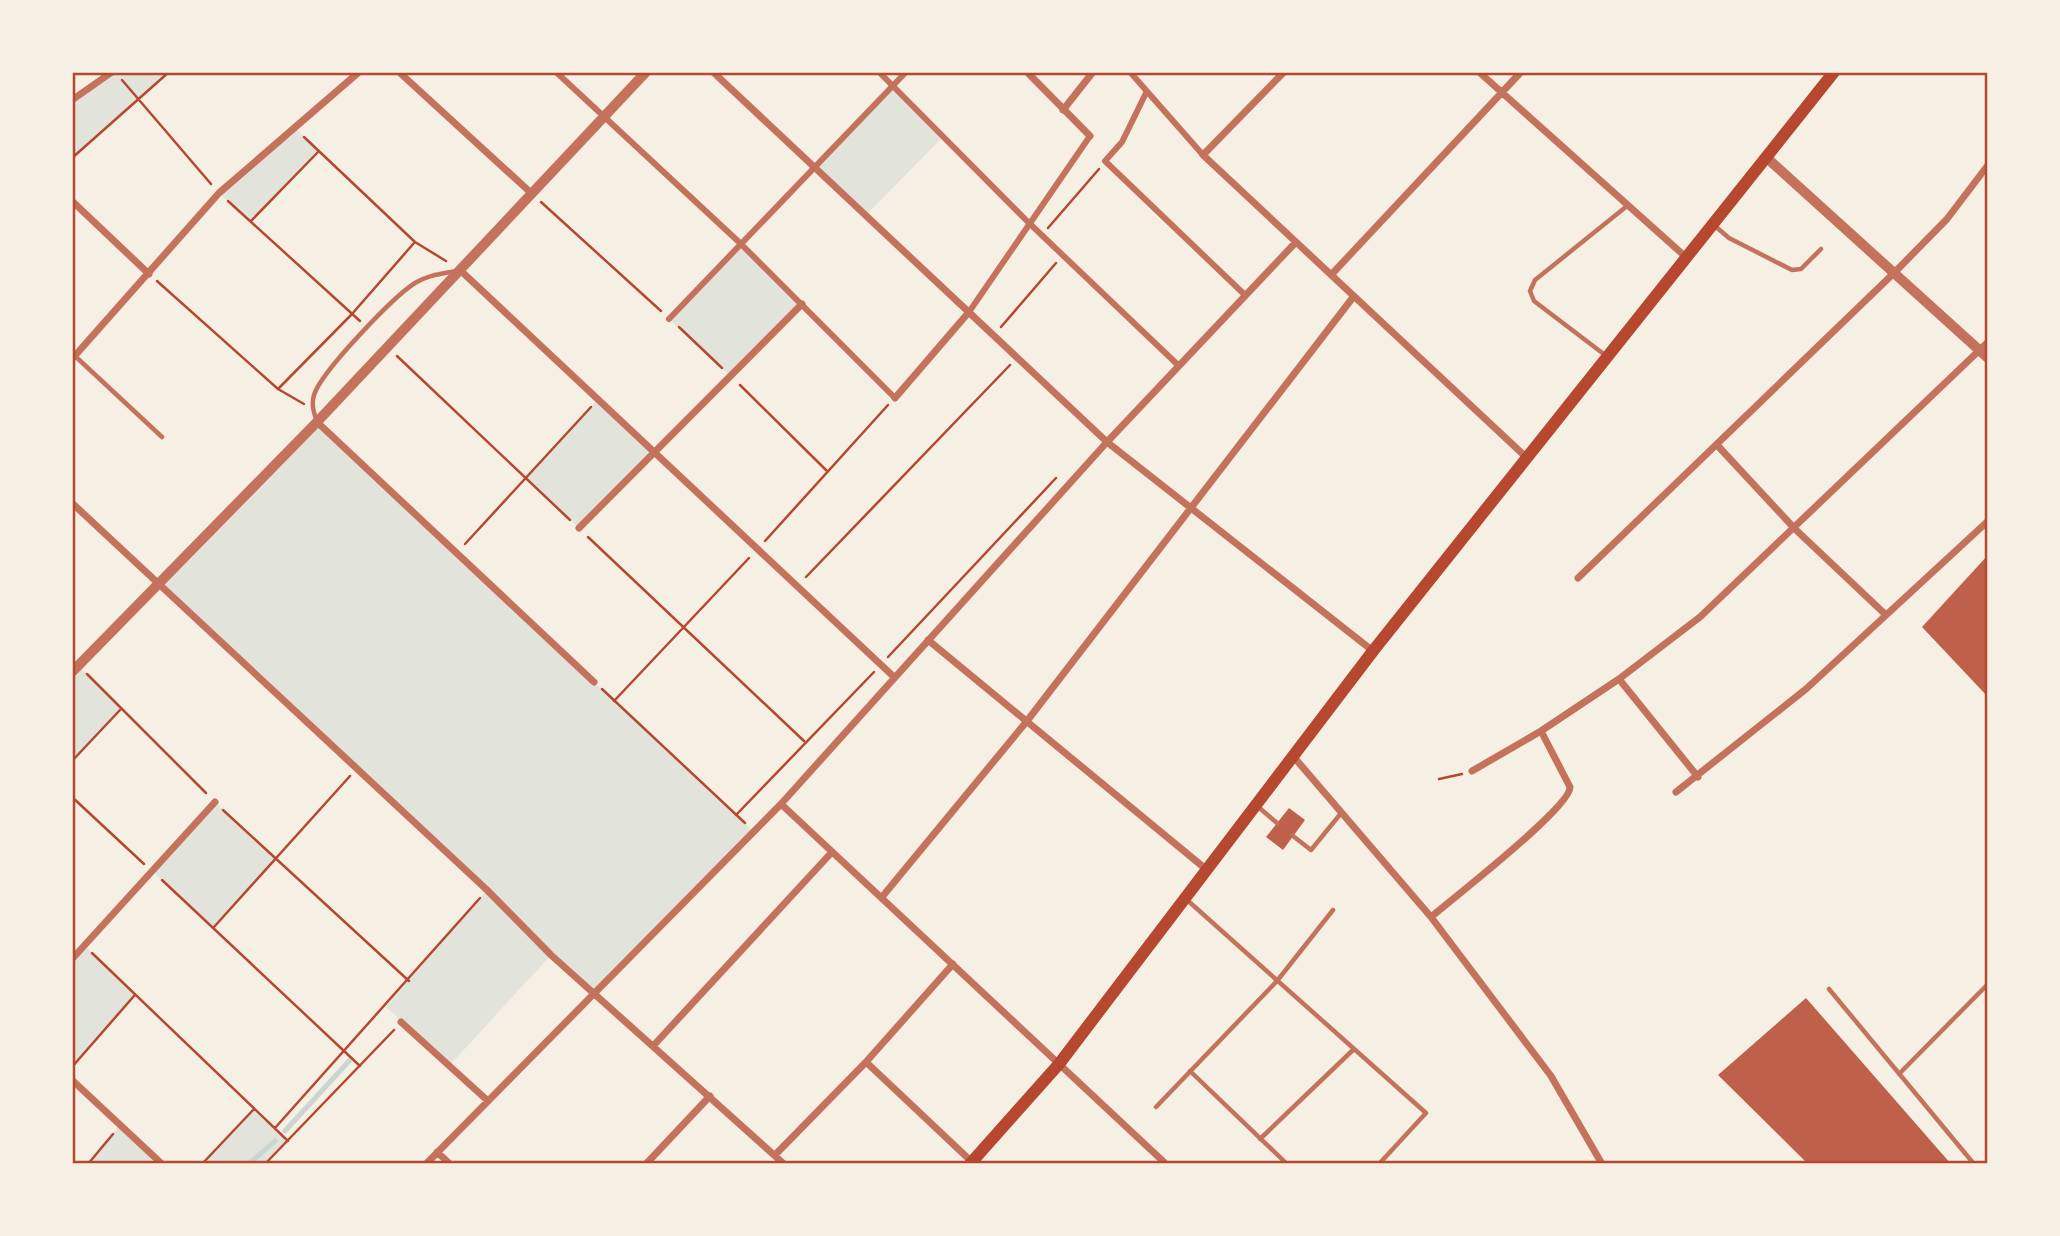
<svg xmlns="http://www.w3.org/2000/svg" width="2060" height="1236" font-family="Helvetica,sans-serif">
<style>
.green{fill:#e2e4dc}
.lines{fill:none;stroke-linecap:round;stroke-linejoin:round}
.stream{stroke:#c9d6d2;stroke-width:5}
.building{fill:#bf614a}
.path{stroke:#b5482f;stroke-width:2.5}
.service{stroke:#c5725c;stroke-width:4.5}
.pedestrian{stroke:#c5725c;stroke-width:6}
.minor{stroke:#c5725c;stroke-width:7}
.tertiary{stroke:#c5725c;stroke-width:10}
.secondary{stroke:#b5482f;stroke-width:12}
.neatline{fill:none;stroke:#b5482f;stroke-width:2.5}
</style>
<rect width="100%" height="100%" fill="#f6efe4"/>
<path class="green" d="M112,72H169L72,158V100Z
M893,84L942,138L866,215L815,167Z
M294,127L319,151L251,221L219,193Z
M740,243L802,304L729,375L669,319Z
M598,399L655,452L579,528L526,478Z
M317,422L753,831L593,992L551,955L449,1066L386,1007L487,890L156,583Z
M78,665L120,709L72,760V671Z
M215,802L278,859L214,927L152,871Z
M84,945L135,994L72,1067V959Z
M254,1109L288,1141L265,1164H202Z
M120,1125L162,1164H88Z"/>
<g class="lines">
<path class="stream" d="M285,1131L350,1060
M249,1164L275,1141"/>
</g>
<path class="building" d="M1988,555V697L1922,627Z
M1289,808L1305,820L1283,850L1266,837Z
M1806,998L1951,1164H1808L1718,1075Z"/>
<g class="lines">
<path class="path" d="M122,80L211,184
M304,137L415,242L446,261
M72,158L169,72
M228,201L360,321
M541,202L661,311
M251,221L319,151
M1048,228L1099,169
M157,281L278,389L304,404
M679,327L722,368
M1001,327L1056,263
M397,356L570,520
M740,385L827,471
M278,389L352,314L414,243
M588,537L804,741
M765,541L888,405
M465,544L591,407
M806,577L1010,365
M888,657L1056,478
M87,674L206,793
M602,689L745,823
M614,701L749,558
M72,761L120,710
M1439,779L1462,774
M72,797L144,864
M223,810L409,981
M736,815L874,672
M162,880L360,1066
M214,927L350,776
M92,953L288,1141
M72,1067L134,996
M275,1128L480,898
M88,1164L113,1134
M202,1164L254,1109
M265,1164L394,1030"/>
<path class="service" d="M1715,226L1729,238L1792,270L1801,269L1821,249
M1605,355L1534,301L1530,291L1535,280L1627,206
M75,356L162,437
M317,422C314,413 311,405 314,395C321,372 393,297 415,283C428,275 441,274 456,271
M1256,805L1277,823
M1293,836L1311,850L1342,812
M1186,899L1426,1113L1379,1164
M1829,989L1974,1164
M1190,1071L1287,1164
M1899,1074L1988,984
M1156,1107L1277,981L1333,910
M1260,1139L1354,1049"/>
<path class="pedestrian" d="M556,72L740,243L895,398
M879,72L1028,222L1178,365
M1130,72L1203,155
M1146,93L1122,142L1105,161L1245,295
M969,312L1090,136
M669,319L906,72"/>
<path class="minor" d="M399,72L530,192
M713,72L1107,442L1373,651
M1027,72L1090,136
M1284,72L1203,155L1528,459
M1479,72L1687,258
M72,100L112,72
M1063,110L1093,72
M72,201L149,274
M460,270L894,677
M1331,275L1521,72
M72,359L219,193L359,72
M895,398L969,312
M317,422L594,682
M1717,445L1795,529L1886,615
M72,503L487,890L551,955L784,1164
M579,528L802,304
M1578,578L1894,273L1947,219L1988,165
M928,640L1207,870
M1619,679L1698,777
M1293,756L1431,917L1551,1076L1602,1164
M1472,771L1541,731L1619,679L1700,617L1988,342
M1676,792L1806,689L1988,521
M781,804L1166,1164
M882,897L1027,721L1354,296
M1431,917C1452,899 1571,807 1570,787L1541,731
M72,959L215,802
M401,1022L488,1101
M654,1045L832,852
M866,1062L972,1162
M72,1080L162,1164
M437,1152L450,1164
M775,1155L866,1062L953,964
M426,1164L781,804L1107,442L1296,242
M646,1164L710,1096"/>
<path class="tertiary" d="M1768,159L1988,358
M72,672L317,422L646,72"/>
<path class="secondary" d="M970,1164L1059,1064L1373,651L1834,72"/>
</g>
<rect width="2060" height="1236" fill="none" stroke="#f6efe4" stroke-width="147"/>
<rect x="74" y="74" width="1912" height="1088" class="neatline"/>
</svg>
